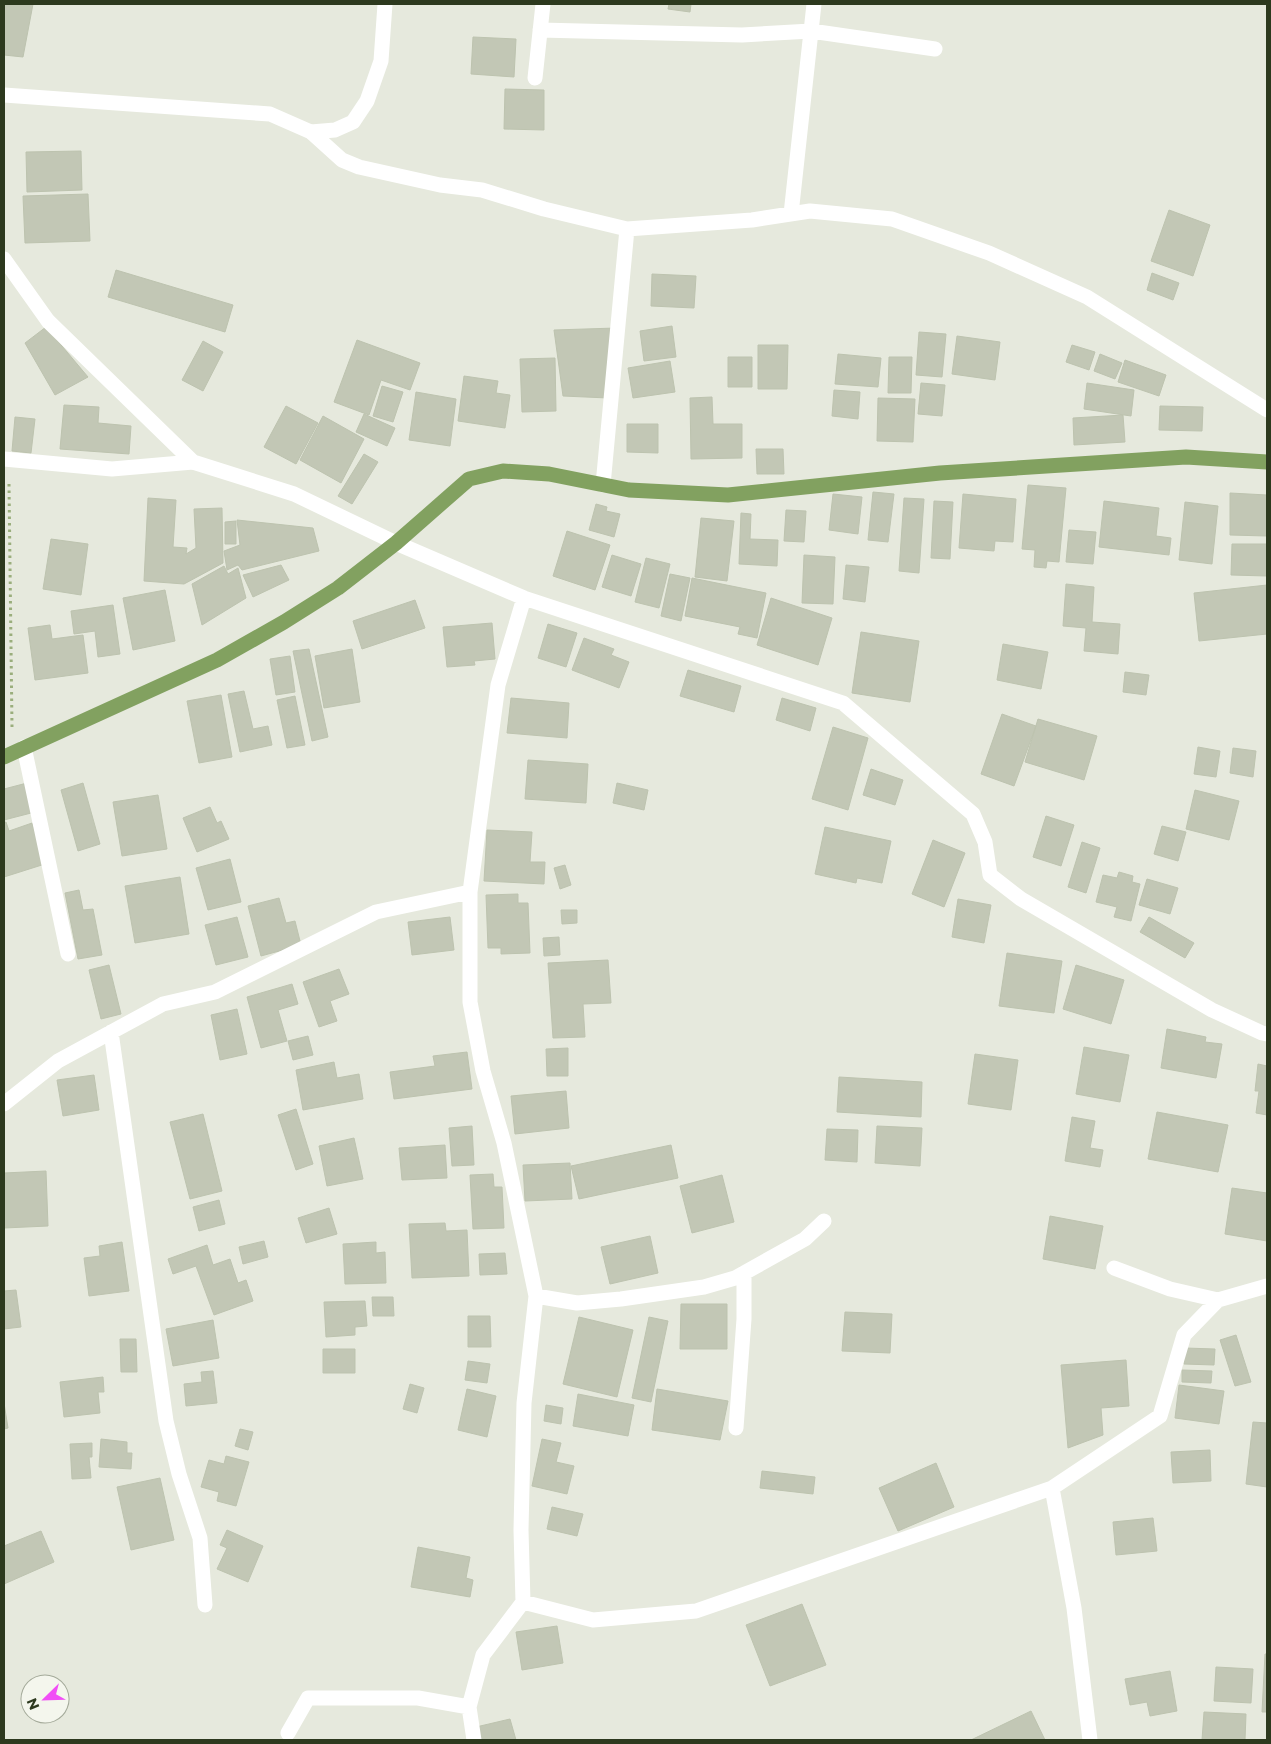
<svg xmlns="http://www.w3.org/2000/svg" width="1271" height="1744" font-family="Montserrat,sans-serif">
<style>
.building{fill:#c2c7b5;stroke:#bdc3af}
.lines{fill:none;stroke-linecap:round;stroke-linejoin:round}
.path{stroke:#9aae7c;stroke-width:3;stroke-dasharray:2.5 4;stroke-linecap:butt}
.lane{stroke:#fff;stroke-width:15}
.street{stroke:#fff;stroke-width:15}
.secondary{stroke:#fff;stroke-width:15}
.primary{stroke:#82a160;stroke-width:15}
</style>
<rect width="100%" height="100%" fill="#e6e9dd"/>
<path class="building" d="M4,4H33L23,57L4,55Z
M669,4H691L690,12L668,9Z
M473,37L516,39L514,77L471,74Z
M505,89L544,90V130L504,129Z
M81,151L82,190L27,192L26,152Z
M88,194L90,241L25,243L23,196Z
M1169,210L1210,225L1193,276L1151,261Z
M116,270L233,305L225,332L108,297Z
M1152,273L1179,283L1173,300L1147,290Z
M652,274L696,276L694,308L651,306Z
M672,326L676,357L644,361L640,331Z
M46,327L88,377L55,395L25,343Z
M616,328L608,398L563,396L554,330Z
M919,332L946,334L942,377L916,375Z
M957,336L1000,342L995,380L952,374Z
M357,340L420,363L410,390L381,380L369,415L334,402Z
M203,341L223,352L203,391L182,380Z
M758,345H788L787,389H758Z
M1072,345L1095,352L1089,370L1066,362Z
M838,354L881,358L878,387L835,384Z
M1100,354L1122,363L1115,379L1094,371Z
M728,357H752V387H728Z
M889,357H912L911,393H888Z
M555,358L556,411L522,412L520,359Z
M1125,360L1166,375L1159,396L1118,382Z
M670,361L675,392L633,398L628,368Z
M464,376L498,381L496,393L510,395L505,428L458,421Z
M921,383L945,385L942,416L918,414Z
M1087,383L1134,390L1131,416L1084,409Z
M382,386L403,392L393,422L373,416Z
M834,390L860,392L858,419L832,416Z
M416,392L456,399L450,446L409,440Z
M712,397L713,424H742V458L691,459L690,398Z
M878,398L915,399L913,442L877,441Z
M64,405L99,407L98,423L131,426L129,454L60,449Z
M286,406L318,423L296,464L264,447Z
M1160,406L1203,407L1202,431L1159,430Z
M364,414L395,428L387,446L356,432Z
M1123,415L1125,442L1074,445L1073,418Z
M323,416L364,439L341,483L300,460Z
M15,417L35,419L31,453L12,451Z
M627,424H658V453L627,452Z
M756,449H783L784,474H757Z
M364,454L378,462L352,504L338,496Z
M1028,485L1066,488L1059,562L1047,561L1046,568L1034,567L1035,550L1022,549Z
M873,492L894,494L888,542L868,540Z
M1230,493L1267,495V536L1230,535Z
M833,494L862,497L858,534L829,530Z
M963,494L1016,499L1013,542L995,541L994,551L959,548Z
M148,498L176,500L173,547L187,548L186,554L196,548L194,509L222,508L223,563L184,584L144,581Z
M904,498L924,499L919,573L899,571Z
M934,501L953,502L950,559L931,558Z
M1104,501L1159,508L1156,536L1171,538L1169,555L1099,547Z
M1185,502L1218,506L1212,564L1179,560Z
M596,504L607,507L606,511L620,514L614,537L589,530Z
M786,510L806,511L804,542L784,541Z
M741,513L751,514L750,539L778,540L777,566L739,564Z
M701,518L734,521L727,581L695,577Z
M237,520L313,528L319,551L242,570L238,565L227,570L224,551L240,545Z
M236,521V544H225V522Z
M1069,530L1096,532L1093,564L1066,562Z
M567,531L610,545L595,590L553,576Z
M51,539L88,544L81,595L43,589Z
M1232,544H1267V576L1231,575Z
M612,555L641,564L631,596L602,587Z
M804,555L835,557L833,604L802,603Z
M646,558L670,564L659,608L635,602Z
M281,565L289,580L253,597L243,575Z
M846,565L869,567L865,602L843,599Z
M224,566L228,574L238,568L246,598L202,625L192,584Z
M670,574L690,578L681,621L661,616Z
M692,578L766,593L757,638L738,634L740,627L685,616Z
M1066,584L1094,587L1092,622L1120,624L1118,654L1084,651L1086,628L1063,626Z
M1267,585V634L1199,641L1194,593Z
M165,590L175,641L133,650L123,598Z
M771,598L832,618L818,665L757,645Z
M415,600L425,628L362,649L353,621Z
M113,605L120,654L98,657L95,631L74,634L71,611Z
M492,623L495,659L474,661L475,665L447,667L443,627Z
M548,624L577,633L566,667L538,658Z
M50,625L52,639L83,635L88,673L35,680L28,628Z
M861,632L919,641L910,702L852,693Z
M584,638L614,649L611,655L629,662L619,688L572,670Z
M1003,644L1048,652L1041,689L997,680Z
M309,649L328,737L312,741L293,651Z
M352,649L360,702L324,708L315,656Z
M290,656L295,692L276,695L270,659Z
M688,670L741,686L734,712L680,696Z
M1125,672L1149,675L1146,695L1123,692Z
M244,691L253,729L268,726L272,745L240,752L228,694Z
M221,695L232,757L199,763L187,701Z
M295,696L305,745L287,748L277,700Z
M511,698L569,703L567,738L507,733Z
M782,698L816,708L810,731L776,720Z
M1002,714L1036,726L1014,786L981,774Z
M1038,719L1097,736L1084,780L1025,762Z
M833,727L868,738L848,810L812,799Z
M1198,747L1220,751L1216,777L1194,774Z
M1233,748L1256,751L1253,777L1230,773Z
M528,760L588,764L586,803L525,799Z
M871,769L903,780L895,805L863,795Z
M27,783L35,812L4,820V789Z
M83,783L100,844L78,851L61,790Z
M617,783L648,790L644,810L613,803Z
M1195,790L1239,801L1229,840L1186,829Z
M158,795L167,849L122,856L113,802Z
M210,807L217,823L221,821L229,839L197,852L183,818Z
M1046,816L1074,825L1061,866L1033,857Z
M6,822L9,831L32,823L45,864L4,877V823Z
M1162,826L1186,832L1178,861L1154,854Z
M825,827L891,841L882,883L857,878L856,883L815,874Z
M487,830L532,832L530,862H545L544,884L484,881Z
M933,840L965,853L944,907L912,894Z
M1082,842L1100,848L1086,893L1068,887Z
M230,859L241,902L208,910L196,868Z
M565,865L571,885L560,889L554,868Z
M1119,872L1133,876L1132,882L1140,884L1131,921L1114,917L1117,907L1096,902L1103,875L1117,878Z
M180,877L189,934L135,943L125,886Z
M1147,879L1178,888L1170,914L1139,905Z
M79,890L83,910L93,909L102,955L78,959L65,893Z
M518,894V903H528L530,953L501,954V948H488L486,895Z
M279,898L286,923L295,921L301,945L261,956L248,906Z
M958,899L991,905L984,943L952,937Z
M561,910H577V923L562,924Z
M237,917L248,957L216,965L205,925Z
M450,917L454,950L412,955L408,922Z
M1149,917L1194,943L1185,958L1140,932Z
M559,937L560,955L544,956L543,938Z
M1007,953L1062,961L1054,1013L999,1006Z
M608,960L611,1003L583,1004L585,1037L553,1038L548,963Z
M109,965L121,1014L101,1019L89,970Z
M1076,965L1124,980L1111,1024L1063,1009Z
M339,969L349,994L330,1001L337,1021L319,1027L303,982Z
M292,984L298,1004L278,1010L287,1041L261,1048L247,997Z
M237,1009L247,1054L220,1060L211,1015Z
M1167,1029L1206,1037L1205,1042L1222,1044L1216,1078L1161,1068Z
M308,1036L313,1055L293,1060L288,1041Z
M1084,1047L1129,1055L1120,1102L1076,1094Z
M568,1048V1076H547L546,1049Z
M467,1052L472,1089L394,1099L390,1072L435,1066L433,1056Z
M975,1054L1018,1060L1011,1110L968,1104Z
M334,1062L337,1078L359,1074L363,1099L303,1110L296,1070Z
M1258,1064L1267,1066V1115L1256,1113L1259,1091H1255Z
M94,1075L99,1110L63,1116L57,1080Z
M839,1077L922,1082L921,1117L837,1112Z
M566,1091L569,1128L515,1134L511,1096Z
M296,1109L313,1164L296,1170L278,1115Z
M1157,1112L1228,1125L1218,1172L1148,1159Z
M203,1114L222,1191L190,1199L170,1122Z
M1072,1117L1095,1121L1090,1148L1103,1150L1100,1167L1065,1161Z
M472,1126L474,1165L452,1166L449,1128Z
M877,1126L922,1128L920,1166L875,1163Z
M827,1129L858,1130L857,1162L825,1160Z
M354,1138L363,1179L327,1186L319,1146Z
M445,1145L447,1178L402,1180L399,1148Z
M671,1145L678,1178L579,1199L571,1166Z
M570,1163L572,1199L525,1201L523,1165Z
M46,1171L48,1226L4,1228V1173Z
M493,1174L494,1187H502L504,1228L473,1229L470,1175Z
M722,1175L734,1222L692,1233L680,1186Z
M1232,1188L1267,1193V1241L1225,1234Z
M219,1200L225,1224L199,1231L193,1207Z
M329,1208L337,1234L306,1243L298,1218Z
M1050,1216L1103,1226L1095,1269L1043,1259Z
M445,1223L446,1231L467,1230L469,1276L412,1278L409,1224Z
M650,1236L658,1273L610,1284L601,1247Z
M264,1241L268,1257L243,1264L239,1247Z
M122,1242L129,1291L89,1296L84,1258L100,1256L99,1246Z
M376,1242V1253L385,1252L386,1283L345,1284L343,1244Z
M207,1245L213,1265L230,1259L238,1283L246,1280L253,1301L214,1315L196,1266L173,1274L168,1259Z
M505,1253L507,1274L480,1275L479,1254Z
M16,1290L21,1327L4,1329V1291Z
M372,1297H393L394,1316H373Z
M365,1301L367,1326L355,1327V1335L326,1337L324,1302Z
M681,1304H727V1349H680Z
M845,1312L892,1314L890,1353L842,1351Z
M468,1316H490L491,1347H468Z
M579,1317L633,1330L617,1397L563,1384Z
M649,1317L668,1321L651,1402L632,1398Z
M213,1320L219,1358L173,1366L166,1329Z
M1236,1335L1251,1382L1235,1386L1220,1340Z
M120,1339H136L137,1372H121Z
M1185,1348L1215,1349L1214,1365L1184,1364Z
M323,1349H355V1373H323Z
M1126,1360L1129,1406L1101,1408L1103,1435L1068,1448L1061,1365Z
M468,1361L490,1364L487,1383L465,1380Z
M1182,1370L1212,1371L1211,1383L1182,1382Z
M213,1371L217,1403L186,1406L184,1384L202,1382L201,1372Z
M103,1377L104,1392H98L100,1413L64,1417L60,1382Z
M410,1384L424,1388L417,1413L403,1409Z
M1179,1385L1224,1391L1219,1424L1175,1418Z
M467,1389L496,1396L487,1437L458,1430Z
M657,1389L728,1401L720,1440L652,1430Z
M578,1394L634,1405L628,1436L573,1426Z
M4,1403L8,1428L4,1429Z
M546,1405L563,1408L561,1424L544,1421Z
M1253,1422L1267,1423V1487L1246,1484Z
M240,1429L253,1432L248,1450L235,1446Z
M101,1439L127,1442V1453H132L131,1469L99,1467Z
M542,1439L561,1443L556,1462L574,1466L567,1494L532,1486Z
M92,1443V1457H89L91,1478L72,1479L70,1444Z
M1210,1450L1211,1481L1173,1483L1171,1452Z
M226,1456L249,1462L236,1506L217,1501L219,1492L201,1487L209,1460L224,1464Z
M936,1463L954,1507L898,1531L879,1488Z
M762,1471L815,1477L813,1494L760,1488Z
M160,1478L174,1540L131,1550L117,1487Z
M552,1507L583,1514L577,1536L547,1529Z
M1153,1518L1157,1551L1116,1555L1113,1522Z
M227,1530L263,1546L248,1582L217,1569L227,1548L220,1545Z
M41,1531L54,1562L4,1584V1546Z
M418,1547L470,1557L466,1578L473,1580L470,1597L411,1587Z
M802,1604L826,1665L770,1686L746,1625Z
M557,1626L563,1663L522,1670L516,1632Z
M1265,1654H1267V1712H1262Z
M1216,1667L1253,1669L1251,1703L1214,1701Z
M1170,1671L1177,1711L1150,1716L1147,1702L1130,1705L1125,1679Z
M1031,1711L1045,1740H971Z
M1204,1712L1246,1714L1245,1740H1202Z
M510,1719L516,1740H479L476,1727Z"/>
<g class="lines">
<path class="path" d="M9,484L12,727"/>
<path class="lane" d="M311,132L335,130L353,122L367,101L381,61L385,4"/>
<path class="street" d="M540,30L742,35L811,31L935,49
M535,78L543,4
M4,95L270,114L311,132L342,160L359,167L440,185L482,190L544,209L627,229L603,485
M791,214L814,4
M627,229L752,220L810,211L892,219L989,253L1087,297L1267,410
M4,459L112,469L193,462
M396,543L524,598L843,703L973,814L985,842L990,875L1021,899L1212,1010L1262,1033L1267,1034
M24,747L68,954
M111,1032L166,1421L179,1474L200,1538L205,1605
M4,1104L58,1061L163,1004L215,992L376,912L470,892
M1114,1268L1170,1289L1218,1300
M536,1296L577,1303L621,1299L704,1287L735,1278L805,1239L824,1221
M736,1428L744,1319V1273
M1052,1488L1074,1608L1090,1740
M523,1602L521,1530L524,1403L536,1296L504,1143L483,1071L470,1002V892L498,685L524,598
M288,1733L308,1698H418L469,1707
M474,1740L469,1707L483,1655L523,1602L593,1620L696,1611L1052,1488L1160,1416L1184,1335L1218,1300L1267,1286"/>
<path class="secondary" d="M4,259L48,321L193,462L294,494L396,543"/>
<path class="primary" d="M4,757L217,660L284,622L338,588L396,543L469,479L503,471L549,474L629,490L728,495L940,473L1186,457L1267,462"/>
</g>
<rect width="1271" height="1744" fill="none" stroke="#2d391e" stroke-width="10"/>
<g transform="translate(45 1699) rotate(247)"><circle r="24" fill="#f4f6ed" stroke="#a4aa9a"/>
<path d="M0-4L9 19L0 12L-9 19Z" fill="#f14ef6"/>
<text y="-8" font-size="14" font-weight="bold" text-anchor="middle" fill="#2d391e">N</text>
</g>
</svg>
